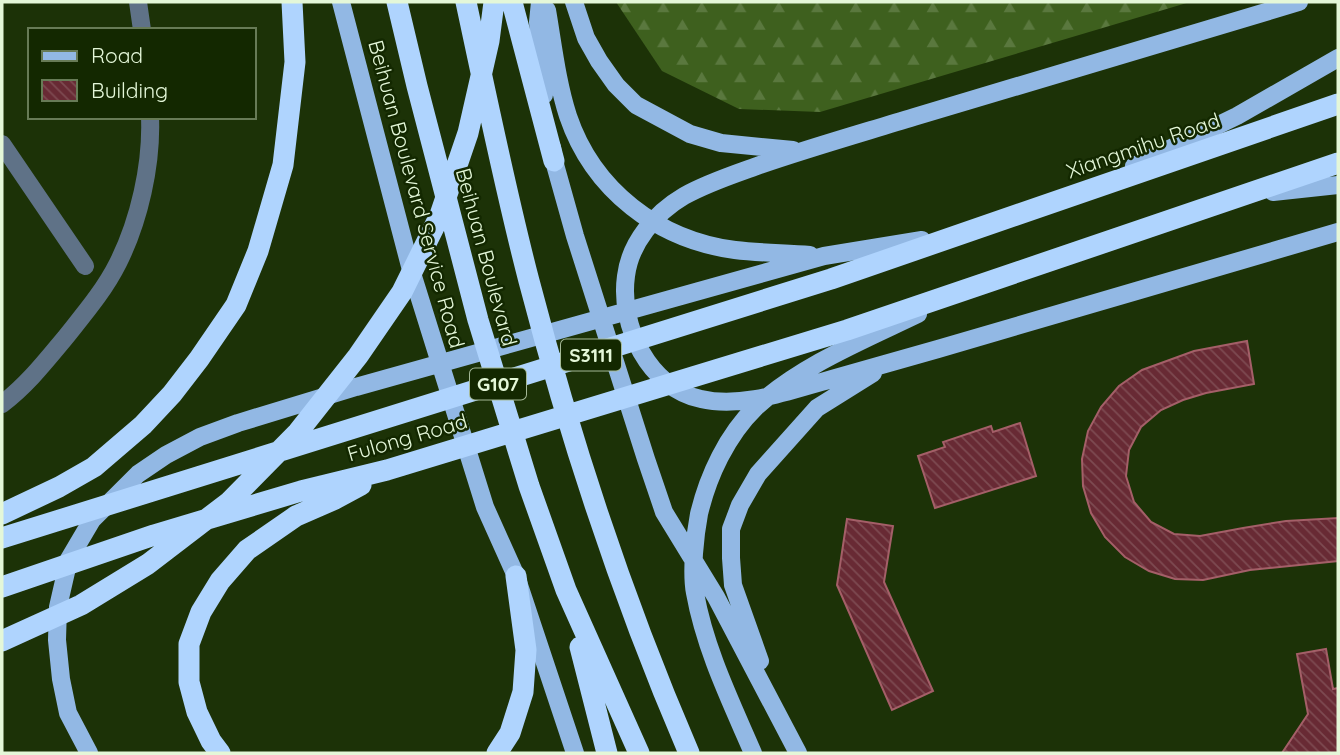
<svg xmlns="http://www.w3.org/2000/svg" width="1340" height="755" font-family="Quicksand,sans-serif">
<style>
.forest{fill:url(#forest-firs)}
.building{fill:url(#building-back-hatch);stroke:#a45f68;stroke-width:2}
.lines{fill:none;stroke-linecap:round;stroke-linejoin:round}
.street{stroke:#5f7287;stroke-width:18}
.primary{stroke:#92b8e4;stroke-width:18}
.highway{stroke:#afd4fe;stroke-width:21}
.labels{text-anchor:middle;dominant-baseline:central;stroke-width:5;stroke-linejoin:round;paint-order:stroke}
.shield{fill:#132800;stroke:#a5b997;stroke-width:2}
.shield-label{font-size:19px;font-weight:bold;fill:#e4f7d8}
.street-label{font-size:21px;fill:#e4f7d8;stroke:#132800}
</style>
<defs>
<pattern id="forest-firs" width="22" height="20" patternUnits="userSpaceOnUse" patternTransform="scale(1.75)"><rect width="22" height="20" fill="#3e601e"/><path d="M5 1l3.5 6h-7zM16 11l3.5 6h-7z" fill="#5a783e"/></pattern>
<pattern id="building-back-hatch" width="6" height="6" patternUnits="userSpaceOnUse" patternTransform="scale(1.75)"><rect width="6" height="6" fill="#682a34"/><path d="M-1 5l2 2M0 0l6 6M5-1l2 2" fill="none" stroke="#7d4a51"/></pattern>
</defs>
<rect width="100%" height="100%" fill="#1c3207"/>
<path class="forest" d="M616,2H1190L820,112L739,109L662,71Z"/>
<path class="building" d="M1247,341L1254,384L1206,393L1183,400L1161,410L1141,427L1129,450L1126,476L1134,502L1151,522L1174,534L1200,536L1243,528L1286,521L1338,518V561L1250,570L1203,580L1175,579L1149,571L1125,557L1105,537L1091,513L1083,486L1082,459L1088,431L1101,407L1119,386L1142,370L1194,351Z
M1020,423L1036,476L935,508L918,456L945,447L943,442L991,426L993,432Z
M847,519L893,526L884,582L933,691L892,710L837,585Z
M1326,649L1333,689L1338,688V753H1282L1308,714L1297,654Z"/>
<g class="lines">
<path class="street" d="M138,2L142,30
M2,144L85,266
M2,404C27,385 45,362 65,338C84,314 104,291 118,263C139,221 152,165 150,117"/>
<path class="primary" d="M341,2L411,270L485,507L516,576L575,753
M540,2L538,22L544,95
M574,2L586,38L599,61L616,85L636,105L690,134L721,143L793,150
M1299,2C1171,40 1043,79 914,117C862,133 809,148 757,166C732,175 707,183 684,196C655,213 630,243 626,276C619,326 649,388 701,399C743,409 791,390 832,379C867,369 903,359 938,349C1071,310 1205,271 1338,232
M547,10C553,45 557,82 568,116C593,190 658,240 735,250C760,253 785,253 810,255
M552,147L554,161L575,236L646,459L664,512L716,597L798,753
M1134,166L1237,116L1338,58
M1273,192L1338,185
M760,661L733,585L731,558V529L740,505L758,474L817,408L873,373
M89,753L68,713L61,679L57,640L58,607L69,559L92,520L138,474L166,455L200,437L238,423L356,387L824,256L922,240
M753,753C731,702 705,649 695,593C691,572 695,535 699,514C708,476 727,435 756,407C800,366 864,340 918,314"/>
<path class="highway" d="M397,2L417,86L478,320L529,486L566,590L639,753
M466,2C486,95 505,189 529,281C571,442 623,600 689,753
M512,2L554,161
M2,514L59,487L94,467L143,425L172,394L199,359L236,305L258,251L283,165L295,62L292,2
M2,538L831,279L1338,104
M2,587L154,535L301,491L387,470L847,330L1338,163
M2,641L81,605L148,564L229,502L298,432L358,356L402,292L440,215L468,133L489,41L494,2
M580,647L607,753
M220,753L211,741L197,712L189,682V644L201,612L220,581L247,550L296,516L335,499L361,485
M497,753L510,733L523,692L526,650L516,576"/>
</g>
<g class="labels">
<g class="shield">
<rect x="561" y="339.5" width="60" height="31" rx="5"/>
<rect x="470" y="368.5" width="56" height="31" rx="5"/>
</g>
<g class="shield-label">
<text x="591" y="355">S3111</text>
<text x="498" y="384">G107</text>
</g>
<g class="street-label">
<text transform="translate(1143 145) rotate(-19)">Xiangmihu Road</text>
<text transform="translate(417 194) rotate(75)">Beihuan Boulevard Service Road</text>
<text transform="translate(487 257) rotate(75)">Beihuan Boulevard</text>
<text transform="translate(407 437) rotate(-16)">Fulong Road</text>
</g>
</g>
<rect width="1340" height="755" fill="none" stroke="#e4f7d8" stroke-width="7"/>
<rect x="28" y="28" width="228" height="91" fill="#132800" stroke="#677b56" stroke-width="2"/>
<rect x="42" y="51" width="35" height="10" fill="#92b8e4" stroke="#677b56" stroke-width="2"/>
<text x="91" y="63" font-size="21" fill="#e4f7d8">Road</text>
<rect x="42" y="80" width="35" height="21" fill="url(#building-back-hatch)" stroke="#677b56" stroke-width="2"/>
<text x="91" y="98" font-size="21" fill="#e4f7d8">Building</text>
</svg>
